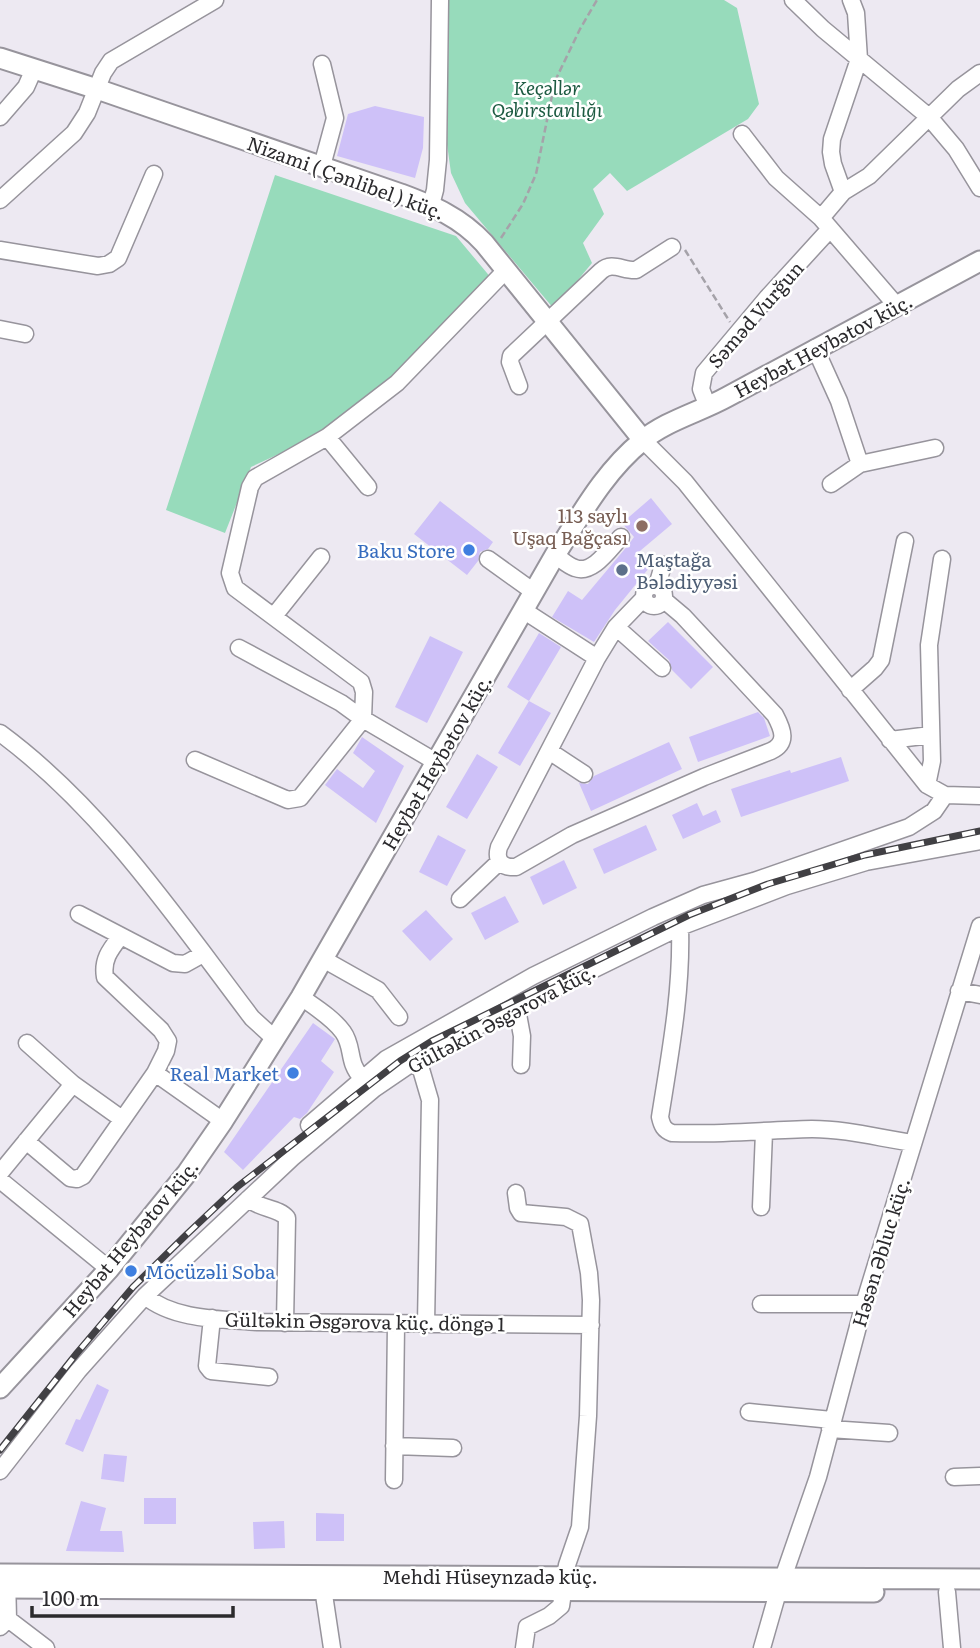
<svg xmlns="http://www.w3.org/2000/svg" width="980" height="1648" font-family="Literata,serif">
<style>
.green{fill:#97dbbb}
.building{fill:#cec1f8}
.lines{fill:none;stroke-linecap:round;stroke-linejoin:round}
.minor-casing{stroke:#97949c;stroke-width:19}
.major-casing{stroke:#97949c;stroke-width:23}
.path{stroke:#a5a2a9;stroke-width:2.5;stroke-dasharray:7 3.5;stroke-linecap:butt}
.minor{stroke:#fff;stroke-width:16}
.major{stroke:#fff;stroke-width:19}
.rail-casing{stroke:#414044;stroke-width:7}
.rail{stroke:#fff;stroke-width:4.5;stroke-dasharray:13;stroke-linecap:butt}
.education-dot{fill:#8d6e63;stroke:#fff;stroke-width:2.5}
.shop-dot{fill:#3f7fe0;stroke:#fff;stroke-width:2.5}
.service-dot{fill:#5c6f8a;stroke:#fff;stroke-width:2.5}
.labels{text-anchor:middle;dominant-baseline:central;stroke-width:5;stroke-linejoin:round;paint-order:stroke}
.park-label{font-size:19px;font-style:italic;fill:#1d5b42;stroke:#fff}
.street-label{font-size:19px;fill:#2b2a2d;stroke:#fff}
.education-label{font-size:19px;fill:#785e54;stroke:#fff;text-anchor:end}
.shop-label{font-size:19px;fill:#366cbe;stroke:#fff;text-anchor:end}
.service-label{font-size:19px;fill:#4e5e75;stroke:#fff;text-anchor:start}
</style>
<rect width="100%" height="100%" fill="#ede9f2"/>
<path class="green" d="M449,0H724L737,8L759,104L748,119L627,191L610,173L593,189L604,214L583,243L592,263L554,309L465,203L451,173L447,144Z
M275,175L456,236L492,279L383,387L318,436L251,467L225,533L166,510Z"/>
<path class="building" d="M375,106L424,117L423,148L415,178L337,156L348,114Z
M651,498L672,524L634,556L649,568L615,610L594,642L552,617L568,591L582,600L629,544L634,537L622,523Z
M440,501L493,542L488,549L480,552L478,561L467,575L414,534Z
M668,622L713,667L691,689L672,670L669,660L648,641Z
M539,633L561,647L529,701L507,687Z
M430,636L463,652L427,723L395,707Z
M529,701L551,713L520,766L498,753Z
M758,712L764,718L770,736L698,762L689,737Z
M362,737L404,766L376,823L325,785L337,769L363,788L375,771L353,753Z
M669,742L682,769L591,811L579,783L588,784L594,776Z
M477,754L498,767L467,819L446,807Z
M841,757L849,781L741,817L731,789L790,770L791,773Z
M697,803L703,816L716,810L721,822L683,839L672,815Z
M646,825L657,850L604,874L593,849Z
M438,835L466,850L447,886L419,872Z
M564,860L577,888L543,905L530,877Z
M505,896L519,922L485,940L471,913Z
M426,910L453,939L430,961L402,931Z
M313,1023L335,1039L321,1061L334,1072L307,1113L300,1119L294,1117L243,1170L224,1152Z
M97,1384L109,1390L83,1452L65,1444L76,1419L80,1420Z
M104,1454L127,1456L124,1482L101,1479Z
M144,1498H176V1524H144Z
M81,1501L106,1508L100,1531H122L124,1552L66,1551Z
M316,1513L344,1514V1541H316Z
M284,1521L285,1548L254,1549L253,1522Z"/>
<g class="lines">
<g class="minor-casing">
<path id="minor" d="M793,0L823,29L929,117L956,149L980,188
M322,64L335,118L322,166
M0,117L26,87L34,69
M742,134L776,178L821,218L896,305
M843,192L833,164L831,152L832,139L859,59L856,13L851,0
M0,200L74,133L87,113L103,73L111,61L215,0
M431,205L435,190L438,160L440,0
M821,218L843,192L869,176L958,89L980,73
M0,250L98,266L109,264L118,258L154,174
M0,329L25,334
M815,348L839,401L860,464
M519,386L510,362L511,356L601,271C612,261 623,271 636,270L672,247
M708,407L701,389L704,373L767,298L830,229
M327,437L368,487
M643,440L685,482L927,785L945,795L980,796
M831,484L860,464L935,448
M555,555C561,559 568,566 575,568C593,575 610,548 621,537
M488,559L534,592
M644 596a10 10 0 1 1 20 0a10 10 0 1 1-20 0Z
M657,586L663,565
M644,598L616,627L597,658L499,847C495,861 502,868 516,867L572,835L704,777L771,751C788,743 783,730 775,715L683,616L664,600
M523,610L597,658
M274,616L321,557
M616,627L662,668
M850,690L875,668L881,660L905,541
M0,733C102,808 176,918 252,1018L275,1039
M890,740L931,735
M549,751L584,774
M195,760L288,800L300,798L363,719L341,703L239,648
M436,762L363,719L364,692L361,682L235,588L230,573L250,487L255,478L327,437L397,383L506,270
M927,785L932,761L929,645L942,559
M460,899L499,862
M79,914L173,963L185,964L203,954
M680,927C682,991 670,1054 660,1117C662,1126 664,1130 672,1133C719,1135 765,1130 812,1129C846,1129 879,1138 913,1143
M323,959L378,990L399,1017
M959,991L980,995
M301,997C315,1007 333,1018 343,1032C354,1047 347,1063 362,1078
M517,1009L522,1036L521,1065
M27,1043L73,1084L122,1119
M418,1059L430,1100L426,1324
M155,1073L223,1121
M309,1125L386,1059L533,976L653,917L703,895L754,881L909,827L934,811L945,795
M26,1141L70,1178L77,1179L83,1176L155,1073L166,1051L168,1041L161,1030L105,977C102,960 110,950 120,937
M0,1173L73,1084
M0,1180L109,1269
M516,1193L518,1208L521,1213L566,1217L580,1224L589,1273L591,1300L588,1416L580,1527L567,1565L561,1606L549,1616L527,1627L524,1648
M248,1199C261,1209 279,1208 287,1218L285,1323
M761,1207L764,1132
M145,1296C174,1320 220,1319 257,1322L591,1325
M761,1304H864
M212,1318L207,1366L211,1371L269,1377
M749,1412L832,1420
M830,1429L889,1433
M394,1446L453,1448
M0,1471L78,1371L145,1296L292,1158L374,1089L418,1059L478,1026L680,927L787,886L866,862L980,841
M954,1477L980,1476
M394,1480L396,1325
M783,1578L818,1477L864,1304L980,926
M323,1588L332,1648
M947,1592L952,1648
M8,1619L46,1648
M0,1627L8,1619L7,1577
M762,1648L778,1592"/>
</g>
<g class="major-casing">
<path id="major" d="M0,58L97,89L401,194C433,206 460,217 484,243L643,440
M0,1388L109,1269L187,1173L223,1121L301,997L555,555C581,515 604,472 642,441C665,421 700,412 727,397C811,352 895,306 980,261
M0,1574L980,1579
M0,1588L874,1592"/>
</g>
<path class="path" d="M501,238L523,204L536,174L555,81L580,29L597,0
M685,250L730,322"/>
<use href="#minor" class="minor"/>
<use href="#major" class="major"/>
<g class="rail-casing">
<path id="rail" d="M0,1450L77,1353L133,1287L186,1235L237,1187L400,1061L432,1041L689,915L768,884L865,855L980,831"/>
</g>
<use href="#rail" class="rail"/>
</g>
<circle class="education-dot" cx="642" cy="526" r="7"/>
<g class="shop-dot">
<circle cx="469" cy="550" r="7"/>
<circle cx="293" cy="1073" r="7"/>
<circle cx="131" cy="1271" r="7"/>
</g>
<circle class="service-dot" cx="622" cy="570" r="7"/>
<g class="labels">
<g class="park-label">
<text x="547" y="87">Keçəllər<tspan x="547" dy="22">Qəbirstanlığı</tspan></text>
</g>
<g class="street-label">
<text transform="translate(346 177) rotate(20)">Nizami ( Çənlibel ) küç.</text>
<text transform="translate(755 314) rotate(-49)">Səməd Vurğun</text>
<text transform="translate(823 345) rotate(-28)">Heybət Heybətov küç.</text>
<text transform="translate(436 762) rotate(-60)">Heybət Heybətov küç.</text>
<text transform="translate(501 1018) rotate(-28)">Gültəkin Əsgərova küç.</text>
<text transform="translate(130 1238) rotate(-50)">Heybət Heybətov küç.</text>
<text transform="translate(880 1252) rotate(-73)">Həsən Əbluc küç.</text>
<text transform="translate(365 1321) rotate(1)">Gültəkin Əsgərova küç. döngə 1</text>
<text x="490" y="1576">Mehdi Hüseynzadə küç.</text>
</g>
<g class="education-label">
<text x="628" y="515">113 saylı<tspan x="628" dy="22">Uşaq Bağçası</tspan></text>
</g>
<g class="shop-label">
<text x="455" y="550">Baku Store</text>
<text x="279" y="1073">Real Market</text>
<text x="145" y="1271" text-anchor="start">Möcüzəli Soba</text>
</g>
<g class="service-label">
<text x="636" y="559">Maştağa<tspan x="636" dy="22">Bələdiyyəsi</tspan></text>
</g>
</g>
<path d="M32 1606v10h201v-10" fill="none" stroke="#2b2a2d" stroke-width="3.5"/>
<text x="42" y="1606" font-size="21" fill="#2b2a2d" stroke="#ffffff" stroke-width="5" paint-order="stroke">100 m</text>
</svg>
